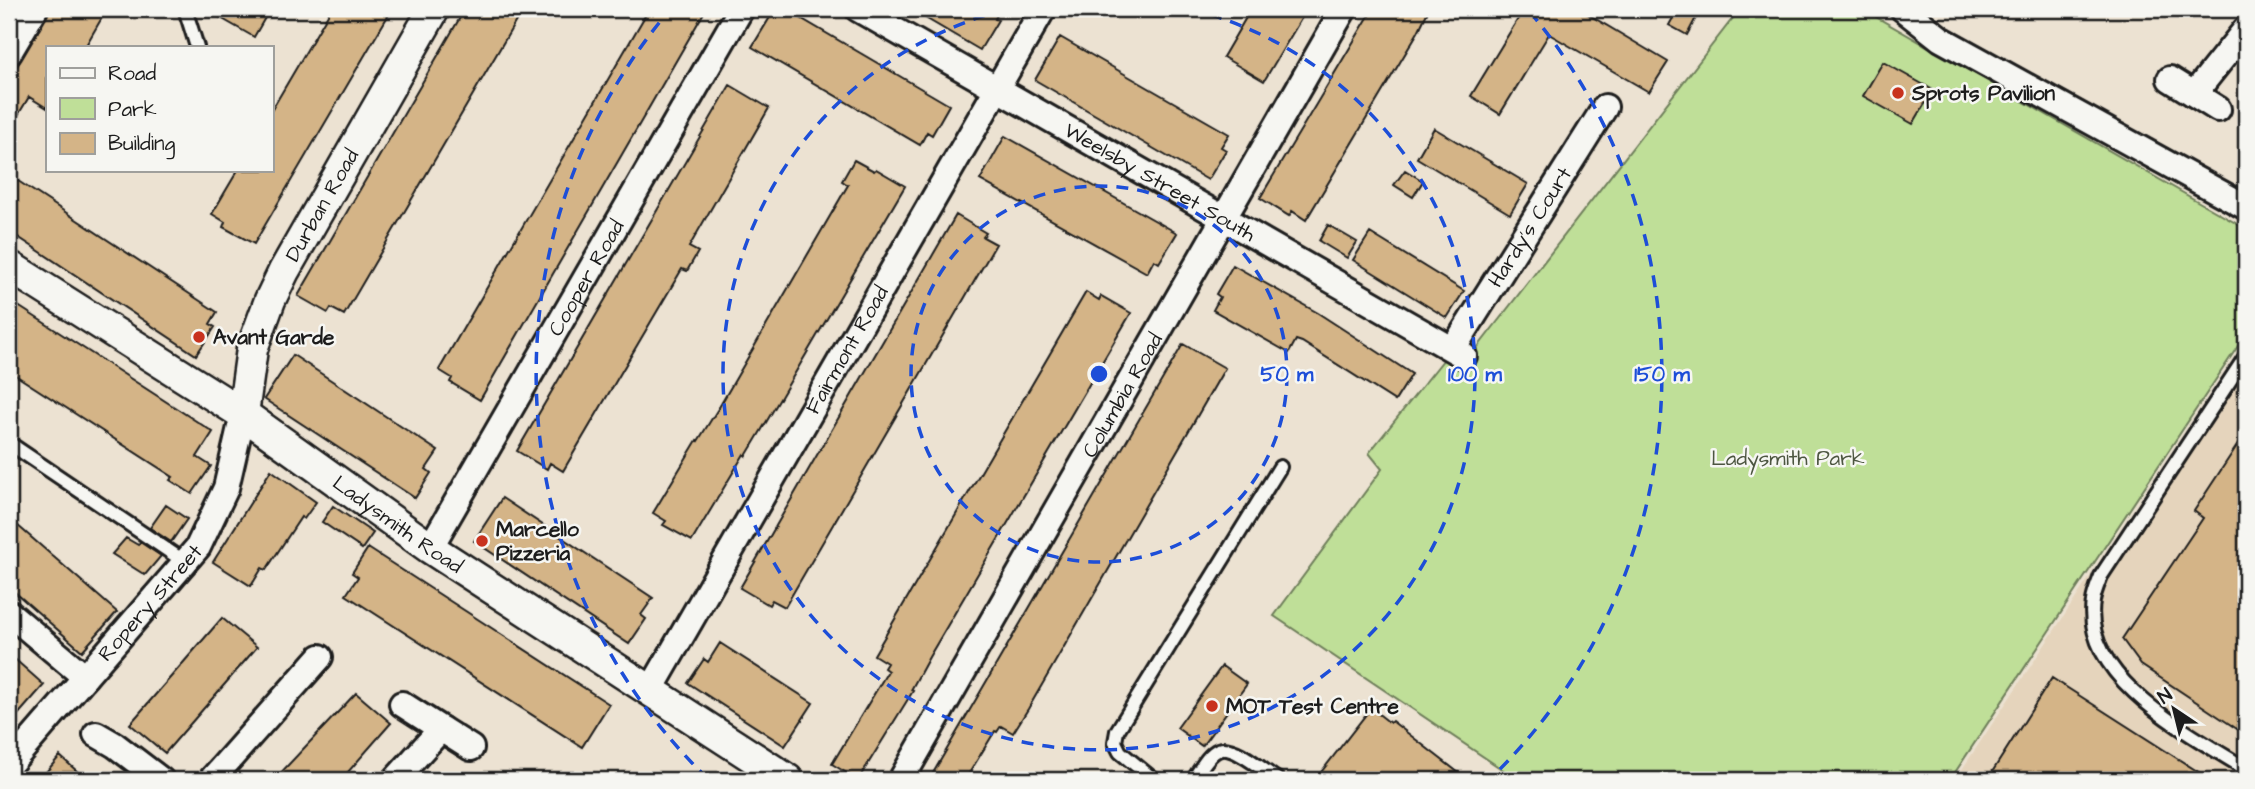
<svg xmlns="http://www.w3.org/2000/svg" width="2255" height="789" font-family="'Architects Daughter',sans-serif">
<style>
.built{fill:#e5d4bc}
.green{fill:#bfdf98;stroke:#6e7e5a;stroke-width:2}
.building{fill:#d4b487;stroke:#1c1c1c;stroke-width:2}
.lines{fill:none;stroke-linecap:round;stroke-linejoin:round}
.service-casing{stroke:#1c1c1c;stroke-width:18}
.minor-casing{stroke:#1c1c1c;stroke-width:30}
.tertiary-casing{stroke:#1c1c1c;stroke-width:35}
.service{stroke:#f6f6f2;stroke-width:12}
.minor{stroke:#f6f6f2;stroke-width:24}
.tertiary{stroke:#f6f6f2;stroke-width:30}
.ring{fill:none;stroke:#1d4ed8;stroke-width:3.5;stroke-dasharray:12 9}
.poi-dot{fill:#c8321e;stroke:#f6f6f2;stroke-width:2.5}
.labels{text-anchor:middle;dominant-baseline:central;stroke-width:5;stroke-linejoin:round;paint-order:stroke}
.poi-label{font-size:21px;font-weight:bold;fill:#1c1c1c;stroke:#f6f6f2;text-anchor:start}
.street-label{font-size:21px;fill:#1c1c1c;stroke:#f6f6f2}
.park-label{font-size:21px;fill:#4d5641;stroke:#f6f6f2}
.centre{fill:#1d4ed8;stroke:#f6f6f2;stroke-width:3.5}
.ring-label{font-size:21px;text-anchor:middle;font-weight:bold;fill:#1d4ed8;stroke:#f6f6f2;stroke-width:5;stroke-linejoin:round;paint-order:stroke}
</style>
<rect width="100%" height="100%" fill="#ece2d2"/>
<filter id="ink" filterUnits="userSpaceOnUse"><feTurbulence type="fractalNoise" baseFrequency=".0143" numOctaves="2"/><feDisplacementMap in="SourceGraphic" scale="14" xChannelSelector="R" yChannelSelector="G"/><feConvolveMatrix kernelMatrix="1 2 1 2 8 2 1 2 1" color-interpolation-filters="sRGB"/></filter>
<g filter="url(#ink)">
<path class="built" d="M2246,342V780H1955Z"/>
<path class="green" d="M1740,9H1862L2246,229V334L1950,780H1518L1274,616L1382,469L1369,453L1444,359L1460,370Z"/>
<path class="building" d="M50,9H90L103,16L85,47H47V108L29,97L9,130V80Z
M205,9H270L254,37Z
M331,9H392L254,244L223,227L225,222L212,214L238,170H271V111Z
M465,9H523L344,315L331,308L328,313L298,296Z
M649,9H706L480,400L450,382L452,378L439,370Z
M775,9H785L949,105L932,135L927,132L920,145L752,47Z
M910,9H1000L995,19L998,20L980,50Z
M1251,9H1307L1264,81L1223,57Z
M1373,9H1429L1418,32L1306,220L1292,211L1289,216L1260,198Z
M1524,9H1579L1668,62L1649,92L1549,34L1500,114L1471,96Z
M1678,9H1684L1697,16L1687,35L1669,25Z
M1060,37L1229,134L1221,147L1226,150L1208,180L1035,80Z
M1883,62L1933,90L1913,124L1863,96Z
M730,85L769,108L689,247L698,252L687,271L682,269L563,471L550,463L547,469L517,451Z
M1434,128L1528,184L1510,214L1417,158Z
M1005,136L1177,233L1159,263L1154,260L1147,273L980,180Z
M854,160L874,171L876,169L905,186L761,431L746,456L744,454L692,541L663,525L666,521L653,513L697,440L698,441L721,404L848,185L842,181Z
M1405,170L1423,181L1413,197L1394,185Z
M9,175L217,312L210,324L215,327L196,355L9,231Z
M956,215L986,233L983,237L996,244L785,607L772,600L769,605L740,588Z
M1328,225L1357,242L1347,258L1319,241Z
M1370,233L1464,291L1447,318L1353,260Z
M1233,265L1318,313L1412,374L1395,401L1302,342L1296,340L1289,353L1213,310L1220,297L1216,294Z
M1086,292L1099,300L1101,296L1131,313L929,657L911,690L913,691L858,780L832,764L888,671L884,668L887,663L874,655Z
M9,300L213,432L197,457L211,466L192,494L170,480L173,477L9,371Z
M1183,344L1225,368L1028,709L1013,733L1001,726L997,732L995,731L965,780H929Z
M293,355L438,451L426,469L431,473L415,498L264,399Z
M2246,432V735L2141,665L2122,639L2203,518L2194,511Z
M271,470L316,502L304,519L301,517L266,570L262,568L251,586L213,562Z
M502,498L653,598L641,615L646,619L629,644L474,541Z
M166,505L187,519L171,542L150,528Z
M333,506L373,533L362,549L322,522Z
M9,518L117,612L82,651L9,587Z
M126,538L138,545L140,542L161,556L145,575L112,554Z
M368,548L609,704L582,747L346,595L358,577L352,573Z
M222,618L257,647L165,753L130,724Z
M720,643L813,703L785,746L688,683L704,659L708,662Z
M9,654L44,685L9,725Z
M1222,666L1247,684L1202,746L1177,728Z
M2052,678L2211,780H1987Z
M356,693L391,723L341,780H274Z
M1371,708L1390,723L1392,721L1468,780H1315Z
M60,756L87,780H39Z"/>
<g class="lines">
<g class="service-casing">
<path id="service" d="M185,9L197,47
M2246,356L2101,576C2098,584 2094,593 2093,601C2081,679 2192,735 2246,769
M9,443L185,562
M1154,780L1120,752L1115,742L1117,731L1280,467
M1193,780C1199,772 1208,754 1218,750C1233,743 1265,772 1278,780"/>
</g>
<g class="minor-casing">
<g id="minor">
<path id="s1" d="M858,9L1464,356"/>
<path d="M1903,9L1941,39L2246,207"/>
<path d="M9,53L35,9"/>
<path d="M2170,79L2218,109"/>
<path d="M2194,94L2246,29"/>
<path id="s2" d="M1453,349L1605,107"/>
<path id="s3" d="M430,548L741,9"/>
<path d="M9,613L85,677"/>
<path id="s4" d="M650,691L1043,9"/>
<path d="M402,704L441,729"/>
<path d="M96,734L115,745L161,780"/>
<path id="s5" d="M9,765L198,547L226,488L243,414"/>
<path d="M211,780L320,657"/>
<path d="M395,780L441,729L471,748"/>
<path id="s6" d="M901,780L1344,9"/>
</g>
</g>
<g class="tertiary-casing">
<g id="tertiary">
<path id="s7" d="M9,266L243,414L430,548L788,780"/>
<path id="s8" d="M243,414L252,349L270,300L284,271L434,9"/>
</g>
</g>
<use href="#service" class="service"/>
<use href="#minor" class="minor"/>
<use href="#tertiary" class="tertiary"/>
</g>
</g>
<g class="ring">
<circle cx="1099" cy="374" r="188"/>
<path d="M1190 9A376 376 0 1 1 1008 9"/>
<path d="M708 779A563 563 0 0 1 668 12M1530 12A563 563 0 0 1 1490 779"/>
</g>
<g class="poi-dot">
<circle cx="1898" cy="93" r="7"/>
<circle cx="199" cy="337" r="7"/>
<circle cx="482" cy="541" r="7"/>
<circle cx="1212" cy="706" r="7"/>
</g>
<g class="labels">
<g class="poi-label">
<text x="1912" y="93">Sprots Pavilion</text>
<text x="213" y="337">Avant Garde</text>
<text x="496" y="529">Marcello<tspan x="496" dy="24">Pizzeria</tspan></text>
<text x="1226" y="706">MOT Test Centre</text>
</g>
<g class="street-label">
<text stroke="none"><textPath href="#s1" startOffset="348">Weelsby Street South</textPath></text>
<text stroke="none"><textPath href="#s8" startOffset="226">Durban Road</textPath></text>
<text stroke="none"><textPath href="#s2" startOffset="144">Hardy's Court</textPath></text>
<text stroke="none"><textPath href="#s3" startOffset="312">Cooper Road</textPath></text>
<text stroke="none"><textPath href="#s4" startOffset="394">Fairmont Road</textPath></text>
<text stroke="none"><textPath href="#s6" startOffset="444">Columbia Road</textPath></text>
<text stroke="none"><textPath href="#s7" startOffset="467">Ladysmith Road</textPath></text>
<text stroke="none"><textPath href="#s5" startOffset="215">Ropery Street</textPath></text>
</g>
<g class="park-label">
<text x="1788" y="458">Ladysmith Park</text>
</g>
</g>
<circle cx="1099" cy="374" r="10" class="centre"/>
<g class="ring-label">
<text x="1287" y="381">50 m</text>
<text x="1475" y="381">100 m</text>
<text x="1662" y="381">150 m</text>
</g>
<rect width="2255" height="789" fill="none" stroke="#f6f6f2" stroke-width="35"/>
<rect x="18" y="18" width="2220" height="754" fill="none" stroke="#1c1c1c" stroke-width="2.5" filter="url(#ink)"/>
<rect x="46" y="46" width="228" height="126" fill="#f6f6f2" stroke="#9f9f9c" stroke-width="2"/>
<rect x="60" y="68" width="35" height="10" fill="#f6f6f2" stroke="#9f9f9c" stroke-width="2"/>
<text x="108" y="80" font-size="21" fill="#1c1c1c">Road</text>
<rect x="60" y="98" width="35" height="21" fill="#bfdf98" stroke="#9f9f9c" stroke-width="2"/>
<text x="108" y="116" font-size="21" fill="#1c1c1c">Park</text>
<rect x="60" y="133" width="35" height="21" fill="#d4b487" stroke="#9f9f9c" stroke-width="2"/>
<text x="108" y="150" font-size="21" fill="#1c1c1c">Building</text>
<g transform="translate(2174 709) rotate(325)" stroke="#f6f6f2" stroke-width="5" paint-order="stroke">
<path d="M0-5L12 26L0 18L-12 26Z" fill="#1c1c1c"/>
<text y="-10" font-size="19" font-weight="bold" text-anchor="middle" fill="#1c1c1c">N</text>
</g>
</svg>
